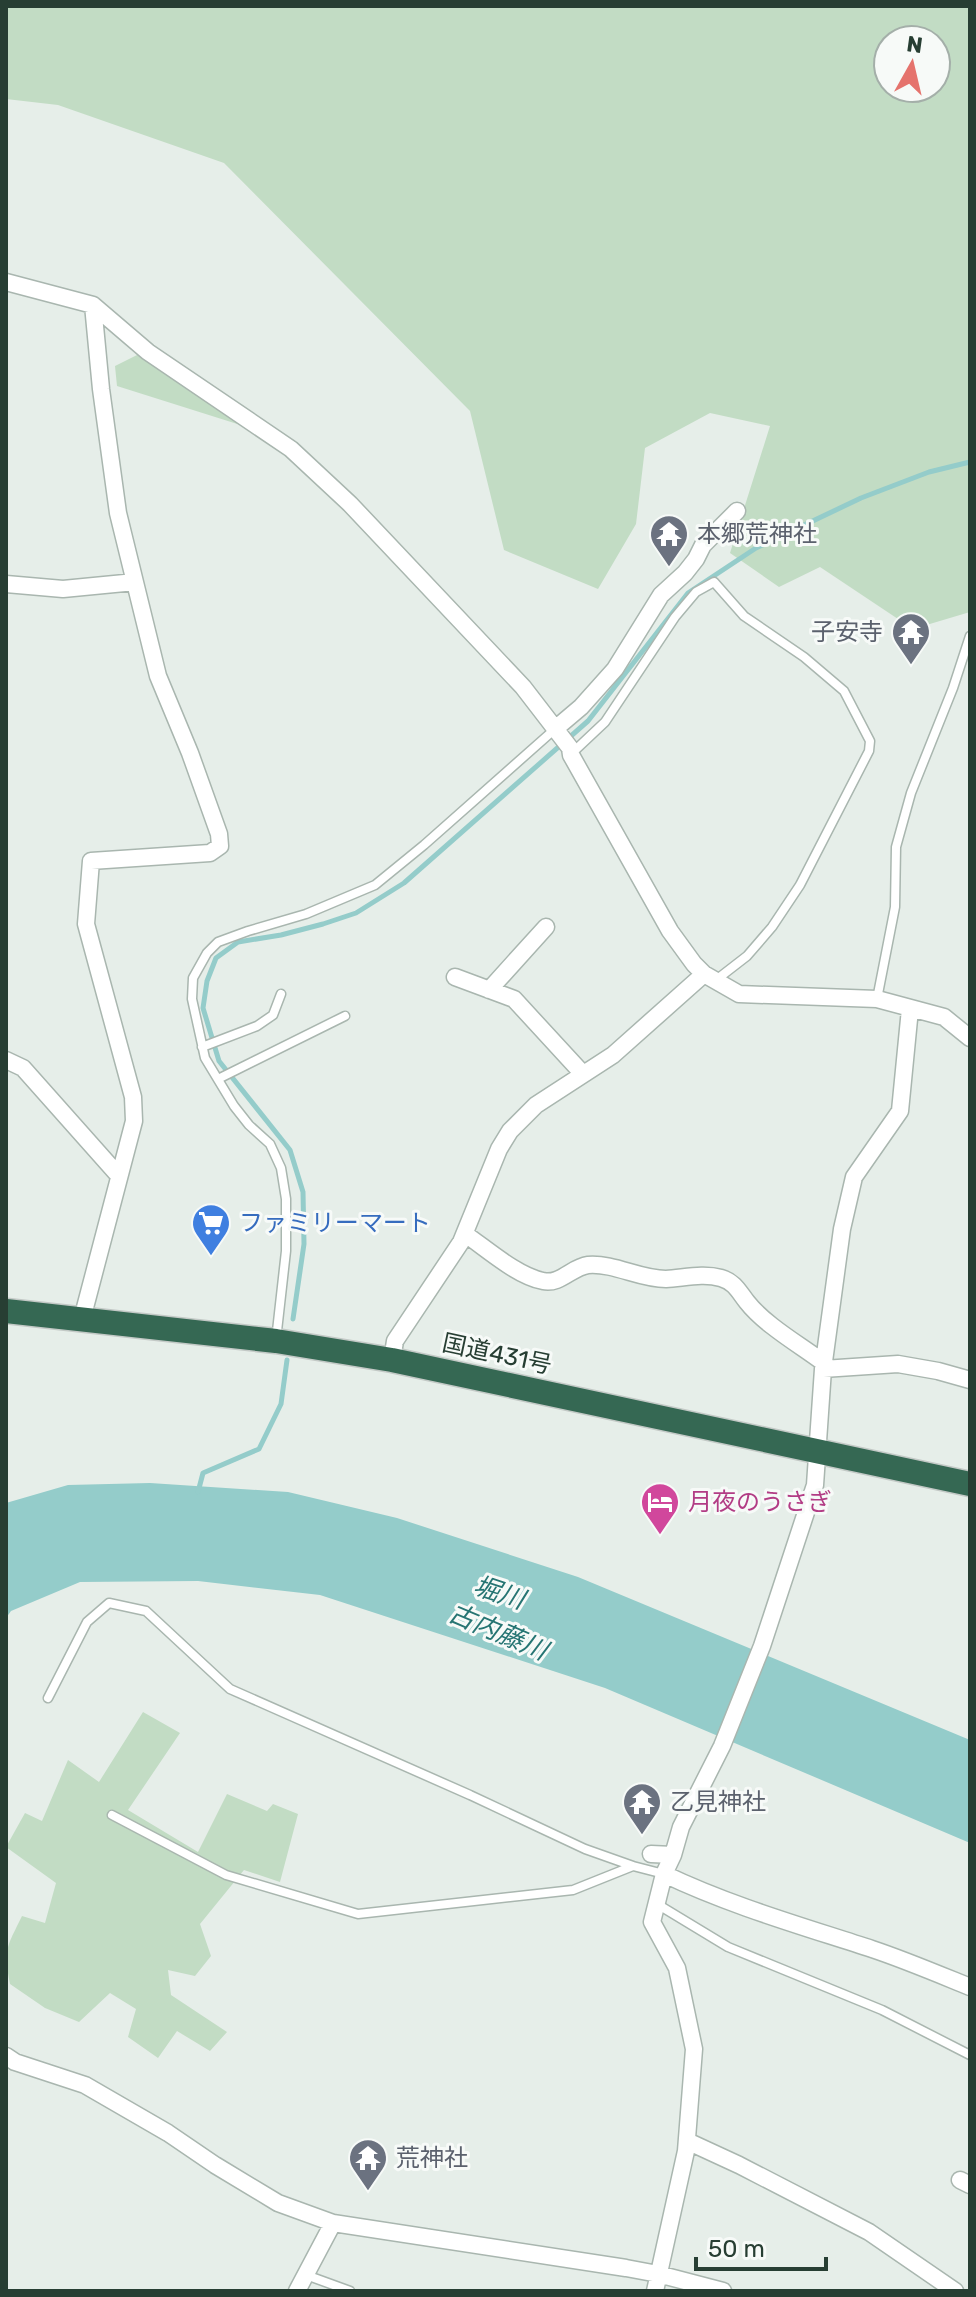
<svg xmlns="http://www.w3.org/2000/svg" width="976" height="2297" font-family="Rubik,'Noto Sans JP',sans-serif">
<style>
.green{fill:#c2dcc4;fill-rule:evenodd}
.water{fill:#94ccca}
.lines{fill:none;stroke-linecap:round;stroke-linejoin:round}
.stream{stroke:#94ccca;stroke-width:5}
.lane-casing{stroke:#a9b6af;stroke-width:11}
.street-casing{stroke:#a9b6af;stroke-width:19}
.highway-casing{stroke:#c3c9c6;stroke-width:27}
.lane{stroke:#fff;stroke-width:8}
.street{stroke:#fff;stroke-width:16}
.highway{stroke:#356853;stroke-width:24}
.labels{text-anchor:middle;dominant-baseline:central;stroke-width:6;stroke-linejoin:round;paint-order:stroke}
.worship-label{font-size:24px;fill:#5b616d;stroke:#f7faf8;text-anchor:start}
.shop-label{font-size:24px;fill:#366cbe;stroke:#f7faf8;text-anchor:start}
.street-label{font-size:24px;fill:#273e33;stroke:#f7faf8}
.hotel-label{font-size:24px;fill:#b23c85;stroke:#f7faf8;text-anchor:start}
.water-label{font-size:26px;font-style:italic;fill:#267573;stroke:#f7faf8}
</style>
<rect width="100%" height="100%" fill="#e6eee9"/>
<path class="green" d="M6,6H970V612L913,629L820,567L779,587L730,553L770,426L710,413L645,448L636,524L598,589L504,550L470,411L224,163L58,105L6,99ZM888,40H936V88H888Z
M139,354L250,428L117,386L115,366Z
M143,1712L180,1733L128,1810L198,1852L227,1794L267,1811L273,1804L298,1814L280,1882L244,1870L200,1924L211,1956L195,1976L168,1970L171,1995L227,2032L210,2051L177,2031L158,2058L128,2037L136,2009L110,1993L79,2022L45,2008L10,1984C3,1949 7,1947 22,1916L45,1923L56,1883L6,1847L25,1813L42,1821L68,1760L99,1782Z"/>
<path class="water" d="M150,1483L288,1492L397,1518L578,1577L970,1740V1843L605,1688L320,1595L198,1581L80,1582L11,1611L6,1618V1503L68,1485Z"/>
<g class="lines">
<path class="stream" d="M293,1319L304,1244L303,1192L290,1150L219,1061L203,1008L207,981L216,958L238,942L281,935L323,924L356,913L404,883L588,721L688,593L756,548L861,498L929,472L970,462
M198,1492L203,1473L259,1449L281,1404L287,1360"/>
<g class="lane-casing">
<path id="lane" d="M571,754L605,722L675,617L696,592L714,582L744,616L804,657L844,691L870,741L869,751L800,885L772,927L747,956L716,980
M877,999L895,907L896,847L911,793L953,688L970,636
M202,1047L257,1026L273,1015L281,994
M218,1079L345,1016
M276,1340L286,1251V1199L281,1168L270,1144L249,1125L234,1106L205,1058L192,999L193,978L207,953L218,942L248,931L306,914L375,885L424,845L555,729
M48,1698L87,1622L109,1603L146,1611L230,1689L470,1795L585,1849L633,1866
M112,1815L226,1875L358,1914L573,1890L633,1866L664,1874
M657,1904L728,1947L882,2010L970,2055
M306,2275L350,2291"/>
</g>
<g class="street-casing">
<path id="street" d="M6,282L93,305L148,352L291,449L350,504L523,687L570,748L571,755L670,931L694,964L704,974L739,994L877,999L944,1017L970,1038
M6,584L63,589L135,582
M555,729L581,707L615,669L661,595L685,573L696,559L703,545L737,511
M455,977L514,999L583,1074
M489,990L546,927
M6,1060L23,1068L119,1176
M465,1234C487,1249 517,1276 543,1281C560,1285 572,1267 588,1265C615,1263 639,1279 666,1279C684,1278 703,1273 721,1278C735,1282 739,1292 747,1302C765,1325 800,1345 824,1363
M82,1319L134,1121L133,1097L86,924L91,861L210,853L220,846L219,834L190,753L158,676L118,513L101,389L93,305
M392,1360L395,1341L461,1242L499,1149L510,1131L536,1105L613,1055L704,974
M823,1369L898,1364L938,1371L970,1380
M651,1854L673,1855
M664,1874C731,1906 802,1926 872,1949C905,1960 938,1974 970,1987
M6,2056L15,2062L85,2085L168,2133L215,2165L278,2203L333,2223L626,2268L658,2274L723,2291
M687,2141L739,2165L869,2232L955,2291
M960,2180L970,2185
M297,2291L333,2223
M655,2291L686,2151L694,2049L677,1968L652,1922L664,1874L673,1855L681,1827L722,1746L762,1646L815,1485L823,1369L842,1229L854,1177L900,1111L910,1009"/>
</g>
<g class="highway-casing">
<path id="highway" d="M6,1311L276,1341L392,1360L970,1484"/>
</g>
<use href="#lane" class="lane"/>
<use href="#street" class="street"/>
<use href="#highway" class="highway"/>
</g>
<defs>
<g id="temple-pin" transform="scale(2)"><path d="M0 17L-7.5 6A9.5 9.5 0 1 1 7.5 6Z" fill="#6b7280" stroke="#f7faf8"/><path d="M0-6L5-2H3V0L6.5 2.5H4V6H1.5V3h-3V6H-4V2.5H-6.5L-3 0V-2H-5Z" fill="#fff"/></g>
<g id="supermarket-pin" transform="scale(2)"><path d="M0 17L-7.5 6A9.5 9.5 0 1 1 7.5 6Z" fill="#3f7fe0" stroke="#f7faf8"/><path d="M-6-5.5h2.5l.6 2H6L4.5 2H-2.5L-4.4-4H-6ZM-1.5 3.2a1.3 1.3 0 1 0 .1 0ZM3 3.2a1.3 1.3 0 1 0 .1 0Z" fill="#fff"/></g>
<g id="hotel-pin" transform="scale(2)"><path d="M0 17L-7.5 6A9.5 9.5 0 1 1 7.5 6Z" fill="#d1479c" stroke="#f7faf8"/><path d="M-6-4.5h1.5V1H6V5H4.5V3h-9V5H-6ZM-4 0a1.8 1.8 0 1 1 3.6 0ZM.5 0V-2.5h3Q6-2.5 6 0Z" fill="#fff"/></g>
</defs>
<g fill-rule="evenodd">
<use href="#temple-pin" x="669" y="534"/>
<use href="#temple-pin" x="911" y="632"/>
<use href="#supermarket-pin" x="211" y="1223"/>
<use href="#hotel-pin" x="660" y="1502"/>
<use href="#temple-pin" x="642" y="1802"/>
<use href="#temple-pin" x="368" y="2158"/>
</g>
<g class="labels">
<g class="worship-label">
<text x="697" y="534">本郷荒神社</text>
<text x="883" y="632" text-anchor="end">子安寺</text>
<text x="670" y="1802">乙見神社</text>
<text x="396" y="2158">荒神社</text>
</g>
<g class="shop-label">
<text x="239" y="1223">ファミリーマート</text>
</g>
<g class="street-label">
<text transform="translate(497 1354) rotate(12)">国道431号</text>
</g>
<g class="hotel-label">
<text x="688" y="1502">月夜のうさぎ</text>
</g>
<g class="water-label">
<text transform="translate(499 1593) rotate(18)">堀川</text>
<text transform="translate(498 1632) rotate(23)">古内藤川</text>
</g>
</g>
<rect width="976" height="2297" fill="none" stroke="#273e33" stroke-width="16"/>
<g transform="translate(912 64) rotate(8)"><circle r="38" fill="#f7faf8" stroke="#a4afa9" stroke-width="2"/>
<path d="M0-6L14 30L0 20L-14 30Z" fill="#e5736d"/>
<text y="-12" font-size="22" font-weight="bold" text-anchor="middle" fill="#273e33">N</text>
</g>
<path d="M696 2257v12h130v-12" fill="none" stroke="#273e33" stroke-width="4"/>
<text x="708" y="2257" font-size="24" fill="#273e33" stroke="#f7faf8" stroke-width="6" paint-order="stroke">50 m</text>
</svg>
